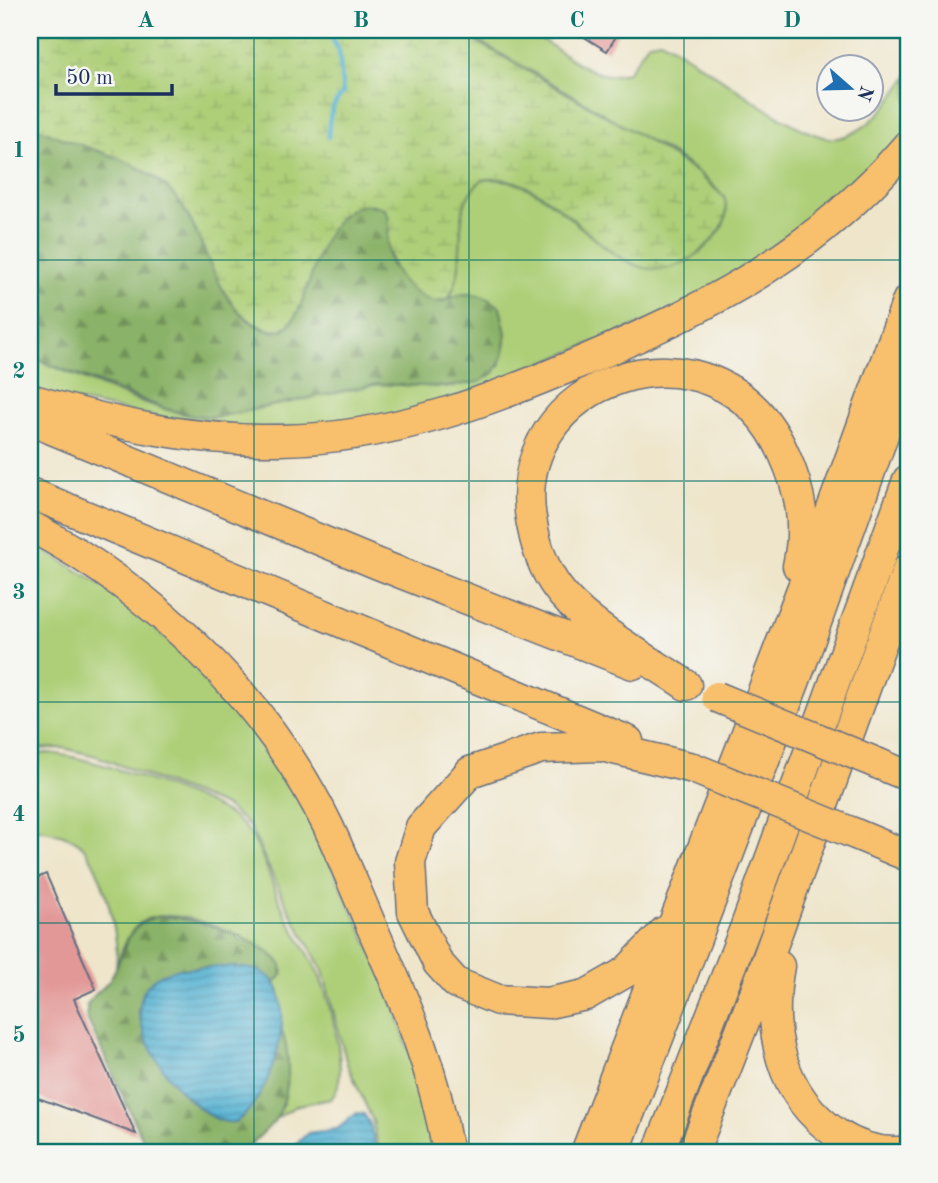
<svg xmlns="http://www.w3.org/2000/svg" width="938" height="1183" font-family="'Old Standard TT',serif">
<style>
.green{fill:#aecf78;stroke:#647f6b;stroke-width:2}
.forest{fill:url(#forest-firs);stroke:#527063;stroke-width:2}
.wetland{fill:url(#wetland-marsh);stroke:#647f6b;stroke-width:2}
.water{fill:url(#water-rules);stroke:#377098;stroke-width:2}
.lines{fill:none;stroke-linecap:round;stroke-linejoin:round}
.stream{stroke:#53b1d2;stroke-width:4.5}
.building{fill:#e29896}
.highway-casing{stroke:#656f84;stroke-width:33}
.highway{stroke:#f8bf6c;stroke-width:30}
.highway-bridge-casing{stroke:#656f84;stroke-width:33;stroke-linecap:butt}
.highway-bridge{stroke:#f8bf6c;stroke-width:30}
.grid{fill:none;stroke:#0f766e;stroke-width:2;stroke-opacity:0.55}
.neatline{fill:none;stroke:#0f766e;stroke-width:2.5}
.grid-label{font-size:23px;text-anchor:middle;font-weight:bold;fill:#0f766e}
</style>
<defs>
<pattern id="forest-firs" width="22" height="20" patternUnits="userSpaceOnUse" patternTransform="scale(1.75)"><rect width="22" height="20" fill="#8ab268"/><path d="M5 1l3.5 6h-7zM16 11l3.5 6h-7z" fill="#709159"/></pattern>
<pattern id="wetland-marsh" width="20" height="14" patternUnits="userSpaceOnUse" patternTransform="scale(1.75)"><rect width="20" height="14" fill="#aecf78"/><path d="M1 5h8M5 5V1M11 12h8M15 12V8" fill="none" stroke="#95b26a"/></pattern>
<pattern id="water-rules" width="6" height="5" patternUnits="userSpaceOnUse" patternTransform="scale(1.75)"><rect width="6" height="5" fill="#53b1d2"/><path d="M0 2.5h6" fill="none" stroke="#4490ae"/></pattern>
</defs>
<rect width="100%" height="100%" fill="#f6f6f2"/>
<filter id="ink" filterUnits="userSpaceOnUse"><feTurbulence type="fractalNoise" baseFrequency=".0143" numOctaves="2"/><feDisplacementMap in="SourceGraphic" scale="14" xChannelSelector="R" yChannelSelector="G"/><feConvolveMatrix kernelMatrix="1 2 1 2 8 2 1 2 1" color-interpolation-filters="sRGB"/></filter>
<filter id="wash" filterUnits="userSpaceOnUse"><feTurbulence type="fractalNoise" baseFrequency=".00686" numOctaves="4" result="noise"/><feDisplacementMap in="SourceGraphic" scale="28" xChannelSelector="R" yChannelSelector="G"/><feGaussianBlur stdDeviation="1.57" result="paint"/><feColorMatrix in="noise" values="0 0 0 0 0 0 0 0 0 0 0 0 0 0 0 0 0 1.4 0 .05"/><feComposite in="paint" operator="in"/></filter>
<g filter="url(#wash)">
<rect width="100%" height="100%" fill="#eee5ca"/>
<path class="green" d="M457,30C476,30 499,26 518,30C553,36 590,89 628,72L649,42L660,40C698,58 802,144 837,138C869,133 891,101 908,76V131L857,187L691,304L411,415L235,432L30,392V357C83,377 161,418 217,417L378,384L446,387L500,366L506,344L500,307C484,294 466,290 448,299C473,262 445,207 482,180C568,167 612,316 698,252C710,244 724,229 726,215C728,205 724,198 718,191C695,165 657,145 627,128C571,94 515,61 457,30Z
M30,542L112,591L217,683L295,788L388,986L442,1153H379L373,1121L347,1064L323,971L286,904L249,825L225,806L96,756L63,748L30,749Z
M47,753C82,754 210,798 237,820C261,839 269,878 281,905C290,926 304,945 315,966C328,992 353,1076 331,1099L298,1105L277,1118C288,1088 288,1062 282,1031C279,1014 285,1000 275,983L283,972C278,965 274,955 267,951C239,933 170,902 140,923C126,933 121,954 115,970C123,944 102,864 81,845C67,833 47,831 30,827V755Z"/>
<path class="forest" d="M30,124C78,150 144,154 179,201C206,237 220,322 272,331C318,339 305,181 383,208C398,222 382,248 392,266C398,276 430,294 441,302C463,291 479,290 500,307L506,333L503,356L494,373L479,382L446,387L378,384L217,417L193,416L166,409L30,357Z
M155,917C184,913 265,940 281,964L282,975L275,983L255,970L179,969L152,982L138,1010C144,1046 191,1122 232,1122C259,1096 275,1067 281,1029C291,1053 291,1094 277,1117C269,1130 252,1142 241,1153H149L87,1018V1005C92,995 102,990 109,981C125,957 123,926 155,917Z"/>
<path class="wetland" d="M32,30H457L644,138L699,174L724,197C730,214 724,227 712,240C623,337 570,163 482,180C445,207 473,261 448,299L434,302C406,292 387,268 388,238C389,228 391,220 386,210C377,204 366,203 356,207C304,228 312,346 267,329C210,309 209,232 172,193C136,153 75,149 30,124V34Z"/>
<path class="water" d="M179,969C200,968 247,963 265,974C304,998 269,1105 235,1122C193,1129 81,988 179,969Z
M357,1113L364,1114L370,1124L377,1153H287L308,1133L337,1129Z"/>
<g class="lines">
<path class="stream" d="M327,30L339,51L343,93C330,106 329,120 328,137"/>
</g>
<g id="blocks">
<path class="building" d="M573,30H620L607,51Z
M46,874L96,989L74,999L136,1134L30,1095V881Z"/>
</g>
</g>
<g filter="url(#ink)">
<use href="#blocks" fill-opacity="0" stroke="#656f84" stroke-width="2"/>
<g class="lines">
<g class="highway-casing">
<path id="highway" d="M30,399C115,424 190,441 280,440C390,439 491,401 590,358C717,303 816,252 908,145
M30,420L378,564L633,664
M30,493L628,741
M30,526C155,592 265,697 328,826C343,858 356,891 370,923C405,1002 434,1066 448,1153
M686,685C648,659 593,630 563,595C546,575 538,554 533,529C498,376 719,305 784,454C801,491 807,526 798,566
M879,764L908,776
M853,833L908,856
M664,932L626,972L586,995L548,1003L498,1000L456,983L438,963L413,912L410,862L421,827L470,772L541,748L601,746L693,768
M779,966C767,1031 780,1095 837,1134C859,1148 882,1155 908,1151
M586,1153L819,545L908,300
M614,1153L803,659L908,365
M658,1153L746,926L908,480
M693,1153L756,991L908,569"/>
</g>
<use href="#highway" class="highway"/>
<g class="highway-bridge-casing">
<path id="highway-bridge" d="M717,697L879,764
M693,768L853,833"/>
</g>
<use href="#highway-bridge" class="highway-bridge"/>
</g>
</g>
<path class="grid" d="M254,30V1153M469,30V1153M684,30V1153M30,260H908M30,481H908M30,702H908M30,923H908"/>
<rect width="938" height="1183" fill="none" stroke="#f6f6f2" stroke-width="77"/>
<g transform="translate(850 88) rotate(110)"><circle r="33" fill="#f6f6f2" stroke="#9ea6b7" stroke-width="2"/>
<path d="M0-5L12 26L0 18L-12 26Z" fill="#1f6fb2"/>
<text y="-10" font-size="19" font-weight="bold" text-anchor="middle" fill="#1b2f5e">N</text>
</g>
<path d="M56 84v10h116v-10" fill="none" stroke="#1b2f5e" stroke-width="3.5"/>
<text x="66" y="84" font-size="21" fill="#1b2f5e" stroke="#f6f6f2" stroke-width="5" paint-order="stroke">50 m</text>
<rect x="38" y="38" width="862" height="1106" class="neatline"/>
<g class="grid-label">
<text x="146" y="27">A</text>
<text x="361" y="27">B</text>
<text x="577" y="27">C</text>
<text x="792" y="27">D</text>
<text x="19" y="157">1</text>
<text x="19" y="378">2</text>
<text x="19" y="599">3</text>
<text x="19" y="821">4</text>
<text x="19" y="1042">5</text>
</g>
</svg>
